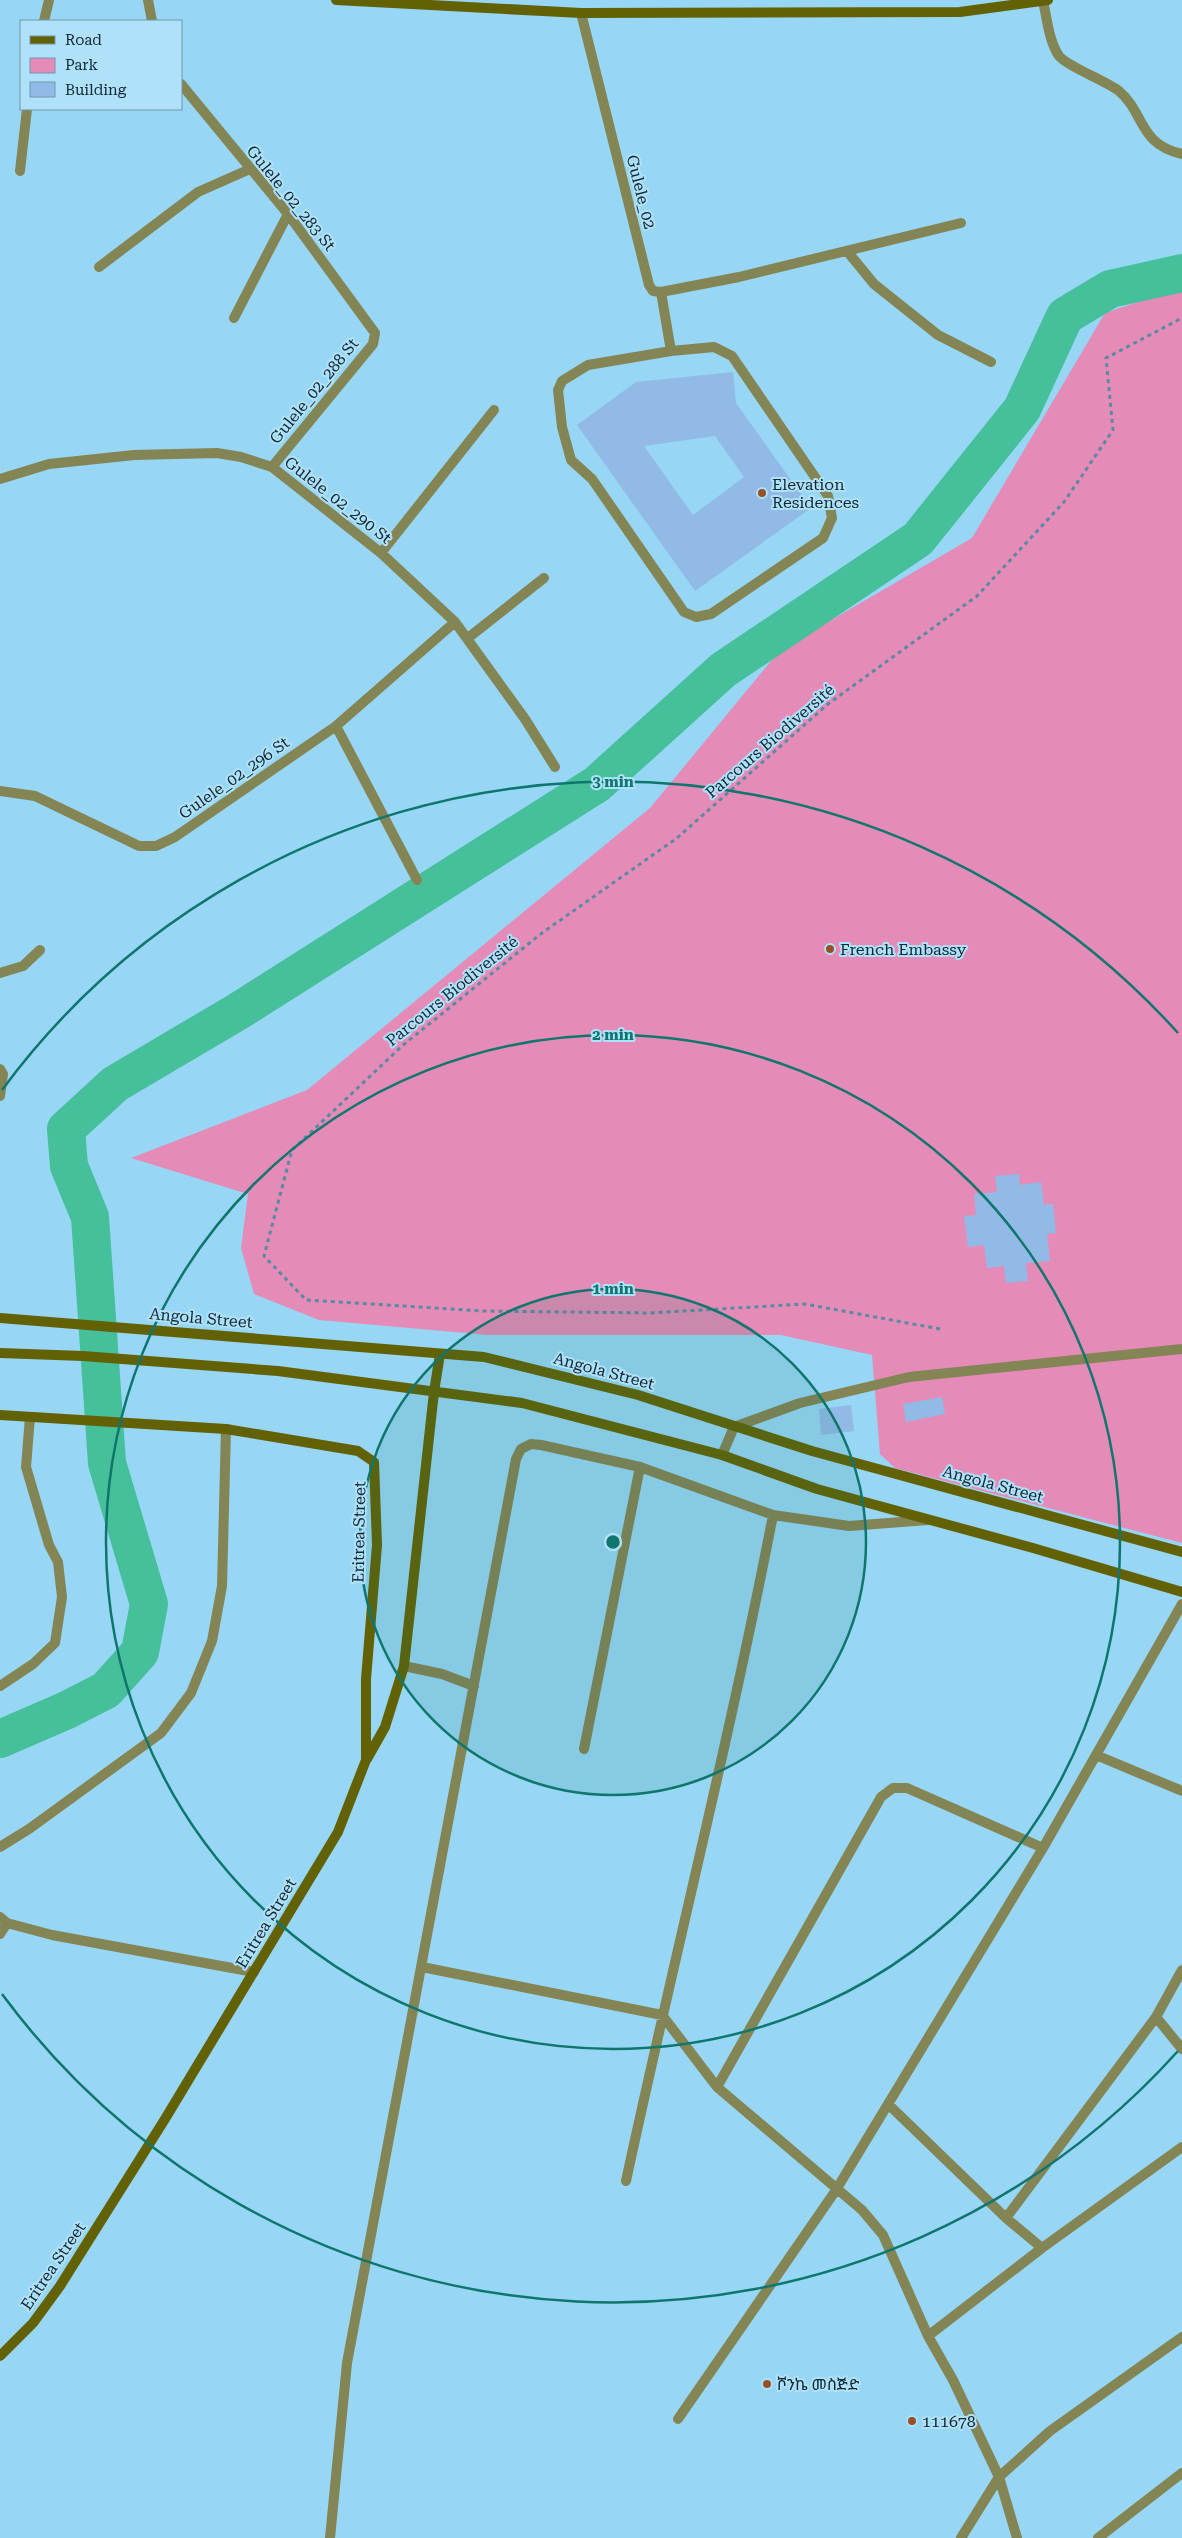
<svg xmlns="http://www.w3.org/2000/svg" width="1182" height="2538" font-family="'Roboto Serif','Noto Sans Ethiopic',serif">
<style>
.green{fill:#e58bb7}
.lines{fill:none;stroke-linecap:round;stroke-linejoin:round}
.river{stroke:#45c09b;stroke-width:38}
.building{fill:#91bbe6;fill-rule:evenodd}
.path{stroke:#5b8aa0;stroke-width:3;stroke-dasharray:4 4;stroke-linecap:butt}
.service{stroke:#848554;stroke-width:10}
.minor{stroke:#848554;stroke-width:10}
.secondary{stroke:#626204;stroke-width:10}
.ring{fill:none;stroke:#0f766e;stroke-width:2.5}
.poi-dot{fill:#965126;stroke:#b0e1fa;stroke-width:2}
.labels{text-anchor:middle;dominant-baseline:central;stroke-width:4;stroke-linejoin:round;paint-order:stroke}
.street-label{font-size:16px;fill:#0f2934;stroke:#b0e1fa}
.poi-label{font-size:16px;fill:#0f2934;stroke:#b0e1fa;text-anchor:start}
.centre{fill:#0f766e;stroke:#b0e1fa;stroke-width:2.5}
.ring-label{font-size:15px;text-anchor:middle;font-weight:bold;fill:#0f766e;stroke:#b0e1fa;stroke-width:4;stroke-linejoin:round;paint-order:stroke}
</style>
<rect width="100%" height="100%" fill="#97d6f4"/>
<path class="green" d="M1182,287V1543L895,1468L880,1454L872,1355L781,1335H488L319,1320L254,1294L241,1248L248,1194L131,1158L307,1090L650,808L780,650L972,538L1105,313Z"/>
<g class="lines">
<path class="river" d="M0,1739L67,1710L106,1690L140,1652L149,1604L107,1463L90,1217L69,1166L66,1129L115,1084L237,1012L597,784L723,670L918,539L1022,409L1065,316L1110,289L1182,273"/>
</g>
<path class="building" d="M733,372L736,403L811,508L695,591L577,425L636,382ZM715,436L744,477L693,515L644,446Z
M1019,1174L1020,1185L1041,1182L1044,1205L1053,1204L1056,1233L1047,1234L1050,1261L1026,1263L1028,1281L1006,1283L1004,1266L987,1268L984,1245L968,1247L964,1216L976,1215L974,1194L997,1192L995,1176Z
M942,1397L945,1414L906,1422L903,1404Z
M851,1405L854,1431L821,1435L819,1409Z"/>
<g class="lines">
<path class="path" d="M940,1329L805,1304L650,1313L484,1311L306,1300L264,1256L292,1150L402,1046L542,933L677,838L828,704L977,596L1064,502L1113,430L1106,358L1182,318"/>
<path class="service" d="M661,292L671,351L588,365L562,381L558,390L562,427L571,460L592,479L684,612L696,617L711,614L823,538L832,518L828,496L732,356L714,347L671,351"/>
<path class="minor" d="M148,0L152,21
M1043,1C1047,18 1049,42 1059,56C1067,66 1106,81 1119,91C1145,113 1138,144 1182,154
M581,13L649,285L653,291L661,292L739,277L961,223
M44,21L49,0
M181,84L288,214L375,333L373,344L272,467
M20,171L27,109
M847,251L874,284L938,335L991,362
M99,267L198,192L250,169
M234,318L288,214
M0,479L49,464L134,455L217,453L241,457L272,467L381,553L455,622L525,719L555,767
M381,553L494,410
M468,638L544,578
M336,726L417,880
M0,791L35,796L139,846H156L175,837L336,726L455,622
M0,973L23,966L40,950
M0,1069L3,1074L0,1096
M722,1455L734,1427L800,1403L909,1377L1182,1349
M404,1666L442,1674L474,1686
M0,1686L33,1664L55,1643L62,1597L58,1562L49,1545L26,1467L30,1417
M584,1749L640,1467
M1096,1755L1182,1791
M0,1847L29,1829L161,1733L191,1693L212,1641L222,1586L226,1429
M0,1917L7,1923L52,1935L254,1972
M0,1934L7,1923
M422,1967L662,2015L717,2087L862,2210L883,2235L928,2336L953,2380L999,2477L1017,2538
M1156,2017L1182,2049
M717,2087L881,1797L893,1788H907L1043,1848
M888,2104L1006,2218L1042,2248
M626,2181C674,1958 730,1738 773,1515
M1006,2218L1156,2017L1182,1970
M928,2336L1042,2248L1182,2147
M678,2419L836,2190L1043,1848L1182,1604
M330,2538L347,2363L516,1459L521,1449L531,1444L541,1445L640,1467L773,1515L849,1526L928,1520
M961,2538L999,2477L1050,2431L1182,2337
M1098,2538L1182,2473"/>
<path class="secondary" d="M336,0L581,13L960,12L1048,0
M0,1318L484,1357L638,1395L812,1451L1182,1552
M0,1353L83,1356L278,1371L522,1403L722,1455L817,1489L1033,1548L1182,1592
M0,1415L226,1429L358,1451L374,1462L377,1545L366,1679V1760L338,1832L165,2119L60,2286L33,2323L0,2356
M367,1759L385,1727L404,1666L434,1392L440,1354"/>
</g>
<circle cx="613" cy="1542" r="253" fill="#0f766e" fill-opacity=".12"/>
<g class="ring">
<circle cx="613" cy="1542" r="253"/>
<circle cx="613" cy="1542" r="507"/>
<path d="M1178 2051A760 760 0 0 1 2 1994M2 1090A760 760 0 0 1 1178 1033"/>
</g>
<g class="poi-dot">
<circle cx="762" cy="493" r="5"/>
<circle cx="830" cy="949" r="5"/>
<circle cx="767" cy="2384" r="5"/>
<circle cx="912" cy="2421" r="5"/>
</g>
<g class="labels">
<g class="street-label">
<text transform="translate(641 192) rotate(76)">Gulele_02</text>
<text transform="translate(291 198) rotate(51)">Gulele_02_283 St</text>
<text transform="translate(314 391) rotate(-51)">Gulele_02_288 St</text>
<text transform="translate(338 500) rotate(38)">Gulele_02_290 St</text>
<text transform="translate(770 741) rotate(-41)">Parcours Biodiversité</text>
<text transform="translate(234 778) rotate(-35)">Gulele_02_296 St</text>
<text transform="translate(452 991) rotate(-39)">Parcours Biodiversité</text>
<text transform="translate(201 1318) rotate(5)">Angola Street</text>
<text transform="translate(604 1371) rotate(15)">Angola Street</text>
<text transform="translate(993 1484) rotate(15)">Angola Street</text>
<text transform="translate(359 1532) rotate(-89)">Eritrea Street</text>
<text transform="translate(266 1923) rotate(-59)">Eritrea Street</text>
<text transform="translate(53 2266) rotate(-56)">Eritrea Street</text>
</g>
<g class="poi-label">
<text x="772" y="484">Elevation<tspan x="772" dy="18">Residences</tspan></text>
<text x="840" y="949">French Embassy</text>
<text x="777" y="2384">ሾንኬ መስጅድ</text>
<text x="922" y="2421">111678</text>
</g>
</g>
<circle cx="613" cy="1542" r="8" class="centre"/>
<g class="ring-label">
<text x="613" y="787">3 min</text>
<text x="613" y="1040">2 min</text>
<text x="613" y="1294">1 min</text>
</g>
<rect x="20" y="20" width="162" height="90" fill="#b0e1fa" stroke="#7097ab"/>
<rect x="30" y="36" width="25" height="8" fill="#626204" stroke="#7097ab"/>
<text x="65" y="45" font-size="15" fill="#0f2934">Road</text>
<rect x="30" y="58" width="25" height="15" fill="#e58bb7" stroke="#7097ab"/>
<text x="65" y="70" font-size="15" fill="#0f2934">Park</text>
<rect x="30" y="82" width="25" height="15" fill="#91bbe6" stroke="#7097ab"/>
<text x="65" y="95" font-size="15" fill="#0f2934">Building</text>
</svg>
